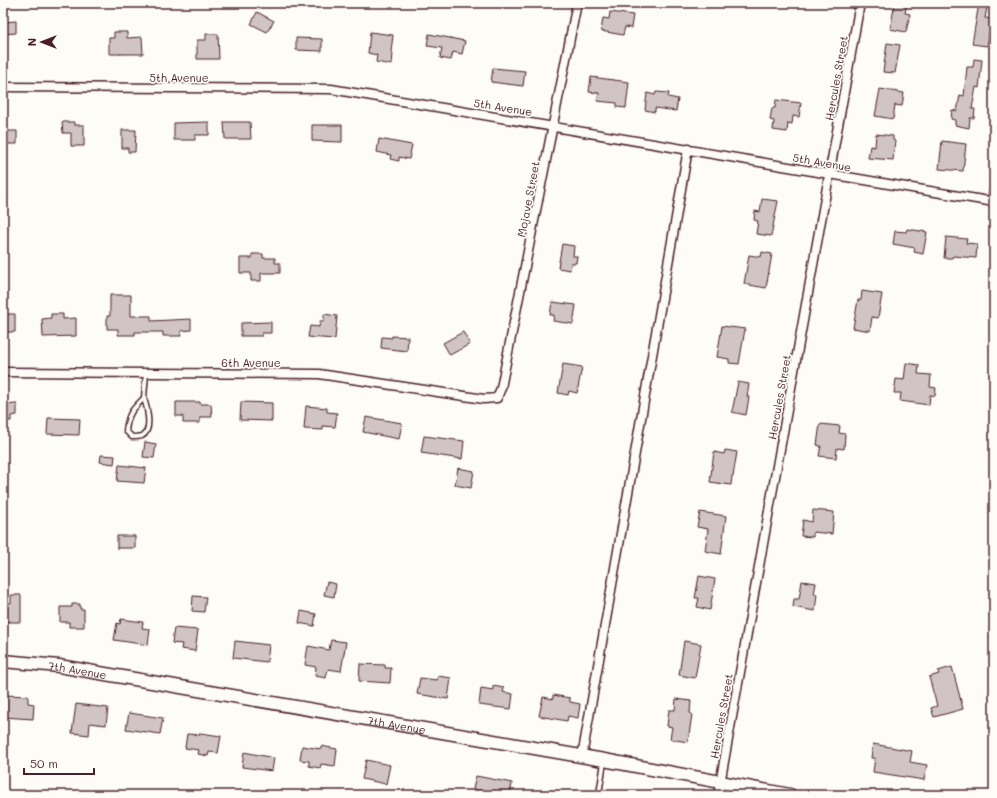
<svg xmlns="http://www.w3.org/2000/svg" width="997" height="798" font-family="Mali,sans-serif">
<style>
.building{fill:#d0c5c4;stroke:#4a1f2b}
.lines{fill:none;stroke-linecap:round;stroke-linejoin:round}
.lane-casing{stroke:#4a1f2b;stroke-width:7}
.street-casing{stroke:#4a1f2b;stroke-width:11}
.secondary-casing{stroke:#4a1f2b;stroke-width:15}
.lane{stroke:#fdfcf7;stroke-width:4}
.street{stroke:#fdfcf7;stroke-width:8}
.secondary{stroke:#fdfcf7;stroke-width:12}
.labels{text-anchor:middle;dominant-baseline:central;stroke-width:3.5;stroke-linejoin:round;paint-order:stroke}
.street-label{font-size:11px;fill:#4a1f2b;stroke:#fdfcf7}
</style>
<rect width="100%" height="100%" fill="#fdfcf7"/>
<filter id="ink" filterUnits="userSpaceOnUse"><feTurbulence type="fractalNoise" baseFrequency=".025" numOctaves="2"/><feDisplacementMap in="SourceGraphic" scale="8" xChannelSelector="R" yChannelSelector="G"/><feConvolveMatrix kernelMatrix="1 2 1 2 8 2 1 2 1" color-interpolation-filters="sRGB"/></filter>
<g filter="url(#ink)">
<path class="building" d="M895,3H907L905,13L910,14L906,32L890,29Z
M979,3H988L985,18L992,19L987,46L972,44Z
M257,12L274,21L267,32L251,24Z
M610,12L633,15L631,28L625,27L623,35L601,31L603,18L609,19Z
M16,21V33L3,34V22Z
M114,32H127V38L142,37L143,54H109V38H114Z
M370,32L393,35L391,52L393,53L392,65L376,62L377,55L368,53Z
M206,34H218L219,59H197V40H206Z
M429,34L465,41L462,54L453,52L451,60L440,58L442,48L427,46Z
M296,38L322,39V51L296,50Z
M887,43L900,45L895,73L883,72Z
M974,59L982,60L979,88L976,87L972,109H975L974,118H970L969,128L955,125V120L951,119L952,110L957,111L960,95L964,96L967,67H973Z
M493,68L525,71L523,86L491,82Z
M591,77L629,82L626,108L617,107V103L597,101L599,93L589,92Z
M880,89L904,93L902,106L895,105L893,119L875,116Z
M656,92L669,93L668,97L678,99L676,111L655,108V112L645,110L647,93L655,95Z
M776,100L801,103L799,117L793,116L792,124L788,123L787,132L773,130L774,121L770,120L772,108H775Z
M62,122H74V125H84V146H71V133H63Z
M209,122V135H195V140H174V123Z
M224,122H250L251,139H225Z
M312,125H342V142L312,141Z
M122,130H136L135,152H128V148H122Z
M3,131H17V144H3Z
M876,134L893,136V140L895,141L893,160L868,158L870,146L875,147Z
M379,139L412,145L409,159L399,157V161L390,159L391,155L377,152Z
M942,141L966,144L963,171L939,169Z
M762,199L778,201L771,236L756,234L758,221L754,220L755,211L760,212Z
M907,229L927,232L923,254L914,252L915,248L893,244L895,231L906,232Z
M946,237L967,239L966,243L977,244L976,258L953,256L952,258H944Z
M562,244L574,246L573,256H577L576,263H571L570,270L558,268Z
M762,252L772,254L766,288L744,284L749,255L761,257Z
M252,254H263V258H275V263H280V273H261V281H251V273H240V258H252Z
M862,291L882,294L878,318L872,317L870,331L853,328L858,300H861Z
M110,295H131V316H151V321L191,319V330L181,331V336H163V332H135V335H118V329H107V316H110Z
M552,302L576,305L573,324L553,321L554,315H550Z
M3,314H15V332H3Z
M51,314H63V319L76,318V336L43,337L42,319L51,318Z
M324,314L337,316L335,339L308,337L310,326L319,327L320,321H324Z
M271,322V333H262V336H241V323Z
M722,326L745,329L739,364L729,363V359L717,357Z
M463,332L470,344L450,355L443,343Z
M392,336L408,337L407,351L381,348L382,337L392,338Z
M906,363L919,365L918,374L931,375L930,387L936,388L935,396L930,395L929,405L900,401L901,393H894L896,379L904,380Z
M563,364L582,367L577,393L569,391L568,395L558,393Z
M738,382L749,384L747,397H749L746,415L732,412Z
M176,402H200V404H211L212,417H200V423H183V416H176Z
M241,402L272,403V421L240,420Z
M17,404V415L11,416V421H3V405Z
M306,406L327,408V412L337,413L335,427L323,426V430L304,429Z
M366,417L402,423L399,439L363,432Z
M48,418L80,419L79,435L47,434Z
M820,424L840,426L839,433L845,434L844,449L837,448L836,458L819,456L821,446L817,445Z
M424,436L464,441L462,459L421,453Z
M145,442L156,444L154,458L143,457Z
M725,450L737,452L733,476H732L731,485L710,482L714,452L724,454Z
M101,455L115,456L114,464L100,462Z
M119,465L146,468L144,483L117,481Z
M458,468L474,471L471,488L455,485Z
M813,510L834,512L832,534L813,532V537L801,536L803,520L812,522Z
M700,512L726,516L721,554L705,551L708,529L697,527Z
M117,536H135V548H117Z
M699,576L715,579L710,610L697,607L699,598H695Z
M802,581L816,583L814,594H817L815,611L793,607L794,599H799Z
M327,582L336,584L334,597L324,595Z
M11,595H21V622H3V606H6V603H11Z
M193,596L206,597L204,612L192,611Z
M72,604H80V609H84V627H69V622H60V607H72Z
M301,611L316,614L314,626L299,623Z
M121,619L143,622L142,628L150,629L148,645L114,640L117,623L120,624Z
M174,628L198,630L195,651L181,649L182,644L172,643Z
M331,640L346,642L341,671L328,669L326,678L315,676L316,667L305,665L308,646L329,650Z
M235,641L269,645L267,662L233,658Z
M684,641L701,644L695,678L679,675Z
M360,664L385,665V668H391L390,683L359,681Z
M952,667L963,709L934,717L931,708L937,706L929,677L939,674L938,671Z
M438,676L451,678L448,699L417,694L420,678L437,680Z
M493,686L504,688L503,692L513,694L511,709L479,705L481,688L493,690Z
M3,695L28,696V703L34,704L33,719L3,717Z
M553,695L570,698V702L580,704L578,718L568,716L567,721L539,716L543,697L553,699Z
M676,699L691,701L690,713L692,714L688,742L670,739L672,727L667,726L669,710H675Z
M76,704L108,708L106,725L90,723L89,735L72,733Z
M129,713L163,718L160,734L126,729Z
M200,733L221,736L218,753L209,752L208,756L198,754L199,750L185,748L187,734L200,735Z
M873,744L912,751L910,762L927,765L924,780L873,772L875,758H871Z
M302,746L321,749V746L337,749L335,766L321,764L320,768L309,766V761L300,760Z
M244,752L274,758L272,771L242,767Z
M366,760L390,765L386,784L362,779Z
M476,776L512,783L510,795H501L473,789Z"/>
<g class="lines">
<g class="lane-casing">
<path id="lane" d="M144,398C147,407 153,431 142,436C139,437 135,437 132,437L126,431C128,413 132,410 144,398L146,373
M601,795L599,794L604,762"/>
</g>
<g class="street-casing">
<path id="street" d="M3,87L331,89L994,202
M992,202L994,190
M3,372L319,374L484,399L497,398L501,388L577,3
M582,757L688,149
M718,795L860,3"/>
</g>
<g class="secondary-casing">
<g id="secondary">
<path id="s1" d="M3,661L59,666L604,760L790,795"/>
</g>
</g>
<use href="#lane" class="lane"/>
<use href="#street" class="street"/>
<use href="#secondary" class="secondary"/>
</g>
</g>
<g class="labels">
<g class="street-label">
<text x="179" y="77">5th Avenue</text>
<text transform="translate(836 78) rotate(-80)">Hercules Street</text>
<text transform="translate(503 107) rotate(9)">5th Avenue</text>
<text transform="translate(822 162) rotate(10)">5th Avenue</text>
<text transform="translate(528 199) rotate(-79)">Mojave Street</text>
<text x="251" y="362">6th Avenue</text>
<text transform="translate(779 397) rotate(-80)">Hercules Street</text>
<text stroke="none"><textPath href="#s1" startOffset="75">7th Avenue</textPath></text>
<text transform="translate(721 716) rotate(-80)">Hercules Street</text>
<text stroke="none"><textPath href="#s1" startOffset="399">7th Avenue</textPath></text>
</g>
</g>
<rect width="997" height="798" fill="none" stroke="#fdfcf7" stroke-width="16"/>
<rect x="8" y="8" width="981" height="782" fill="none" stroke="#4a1f2b" stroke-width="1.5" filter="url(#ink)"/>
<g transform="translate(42 42) rotate(270)" stroke="#fdfcf7" stroke-width="3" paint-order="stroke">
<path d="M0-3L7 15L0 10L-7 15Z" fill="#4a1f2b"/>
<text y="-6" font-size="11" font-weight="bold" text-anchor="middle" fill="#4a1f2b">N</text>
</g>
<path d="M24 768v6h70v-6" fill="none" stroke="#4a1f2b" stroke-width="2"/>
<text x="30" y="768" font-size="12" fill="#4a1f2b" stroke="#fdfcf7" stroke-width="3" paint-order="stroke">50 m</text>
</svg>
